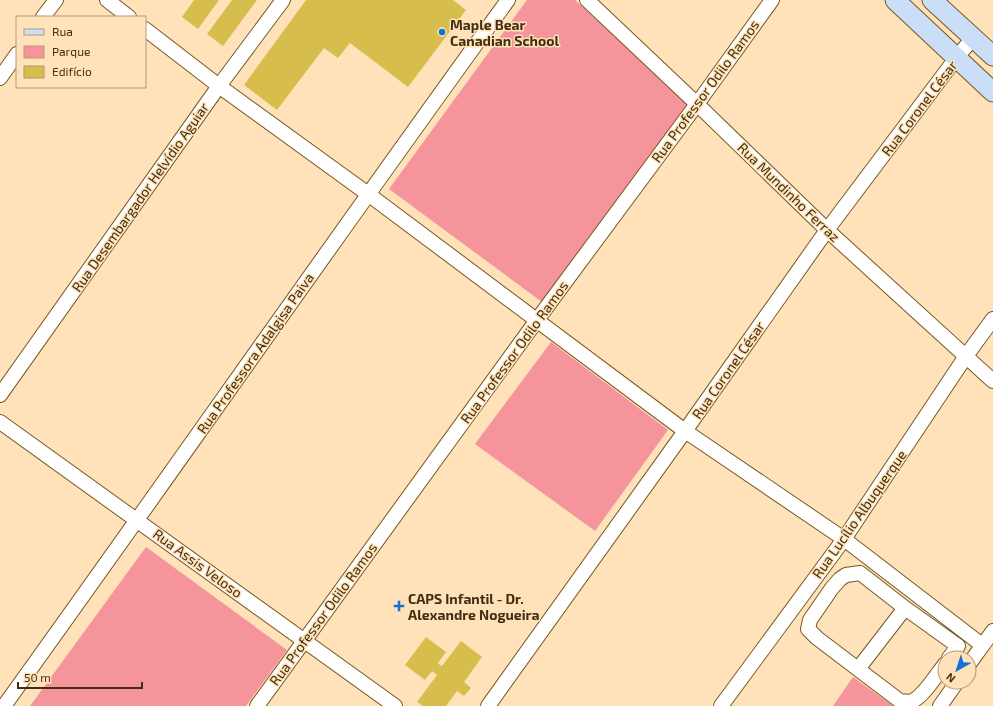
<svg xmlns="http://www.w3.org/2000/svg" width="993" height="706" font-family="'Exo 2',sans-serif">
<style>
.green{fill:#f5949a}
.building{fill:#d7bd4b}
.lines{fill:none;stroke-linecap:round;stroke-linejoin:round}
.street-casing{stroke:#785721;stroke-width:16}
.secondary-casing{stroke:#785721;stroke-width:21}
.street{stroke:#fff;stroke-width:14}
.secondary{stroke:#cbdef7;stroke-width:19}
.poi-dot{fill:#1670d9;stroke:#ffe2b9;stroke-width:1.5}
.labels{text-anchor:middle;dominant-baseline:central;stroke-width:3;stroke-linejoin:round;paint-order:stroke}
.poi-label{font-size:14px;font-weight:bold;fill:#422f12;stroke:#ffe2b9;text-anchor:start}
.street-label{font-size:14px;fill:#422f12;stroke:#ffe2b9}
</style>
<rect width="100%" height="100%" fill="#ffe2b9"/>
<path class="green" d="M527,0H575L688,104L542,302L389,189Z
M551,342L668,430L595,531L475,444Z
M146,547L287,650L246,706H30Z
M853,677L893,706H833Z"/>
<path class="building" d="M194,0H219L198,29L182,17Z
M232,0H257L223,46L207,34Z
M306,0H453L466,10L408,87L350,43L338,58L324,48L277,110L244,85Z
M426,637L446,652L438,663L442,666L461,641L482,657L464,682L471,688L464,696L457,691L446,706H423L417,702L437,675L432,671L425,680L405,665Z"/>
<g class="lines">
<g class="street-casing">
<path id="street" d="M107,0L129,17
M587,0L697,104L827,230L993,381
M43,17L56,0
M145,29L219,86L368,194L685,431L844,539L982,645
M0,78L17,54
M0,395L219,86L283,0
M0,422L395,706
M945,664C937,674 922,699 910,702C907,702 903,701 900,701L817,638L808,629L810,620L832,588L840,579L846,575L860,573L905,608L958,646L949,658
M969,664L993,631
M858,669L905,608
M4,706C173,471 338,234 508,0
M257,706L537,320L697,104L772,0
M488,706L685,431L827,230L957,57L973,38
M721,706L844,539L966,356L993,319
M940,706L957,682"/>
</g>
<g class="secondary-casing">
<path id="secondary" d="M895,0L993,92
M932,0L993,56"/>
</g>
<use href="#street" class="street"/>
<use href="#secondary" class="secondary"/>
</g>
<g class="poi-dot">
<circle cx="442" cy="32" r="4"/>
<path d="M397 600h4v4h4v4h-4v4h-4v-4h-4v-4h4z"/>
</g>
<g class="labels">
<g class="poi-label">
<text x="450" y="24">Maple Bear<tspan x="450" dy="16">Canadian School</tspan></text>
<text x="408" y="598">CAPS Infantil - Dr.<tspan x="408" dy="16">Alexandre Nogueira</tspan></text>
</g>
<g class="street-label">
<text transform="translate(705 91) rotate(-54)">Rua Professor Odilo Ramos</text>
<text transform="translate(919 108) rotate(-53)">Rua Coronel César</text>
<text transform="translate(789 192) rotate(44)">Rua Mundinho Ferraz</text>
<text transform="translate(140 197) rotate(-55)">Rua Desembargador Helvídio Aguiar</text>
<text transform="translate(514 352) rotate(-54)">Rua Professor Odilo Ramos</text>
<text transform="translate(255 353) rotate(-55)">Rua Professora Adalgisa Paiva</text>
<text transform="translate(728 370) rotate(-55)">Rua Coronel César</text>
<text transform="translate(859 514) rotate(-55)">Rua Lucílio Albuquerque</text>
<text transform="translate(198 563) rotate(36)">Rua Assis Veloso</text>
<text transform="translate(323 614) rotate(-54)">Rua Professor Odilo Ramos</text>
</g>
</g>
<rect x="16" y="16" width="130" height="72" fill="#ffe2b9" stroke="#b39a76"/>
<rect x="24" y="29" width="20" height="6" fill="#cbdef7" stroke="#b39a76"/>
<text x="52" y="36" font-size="12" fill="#422f12">Rua</text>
<rect x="24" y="46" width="20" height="12" fill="#f5949a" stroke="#b39a76"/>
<text x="52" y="56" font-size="12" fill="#422f12">Parque</text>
<rect x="24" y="66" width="20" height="12" fill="#d7bd4b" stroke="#b39a76"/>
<text x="52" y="76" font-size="12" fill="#422f12">Edifício</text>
<g transform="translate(957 670) rotate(219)"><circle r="19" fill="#ffe2b9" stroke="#b39a76"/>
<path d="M0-3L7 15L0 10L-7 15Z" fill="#1670d9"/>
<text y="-6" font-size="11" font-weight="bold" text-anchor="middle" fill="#422f12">N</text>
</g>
<path d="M18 682v6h124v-6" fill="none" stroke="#422f12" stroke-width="2"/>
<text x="24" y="682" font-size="12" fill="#422f12" stroke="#ffe2b9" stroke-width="3" paint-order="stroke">50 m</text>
</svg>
